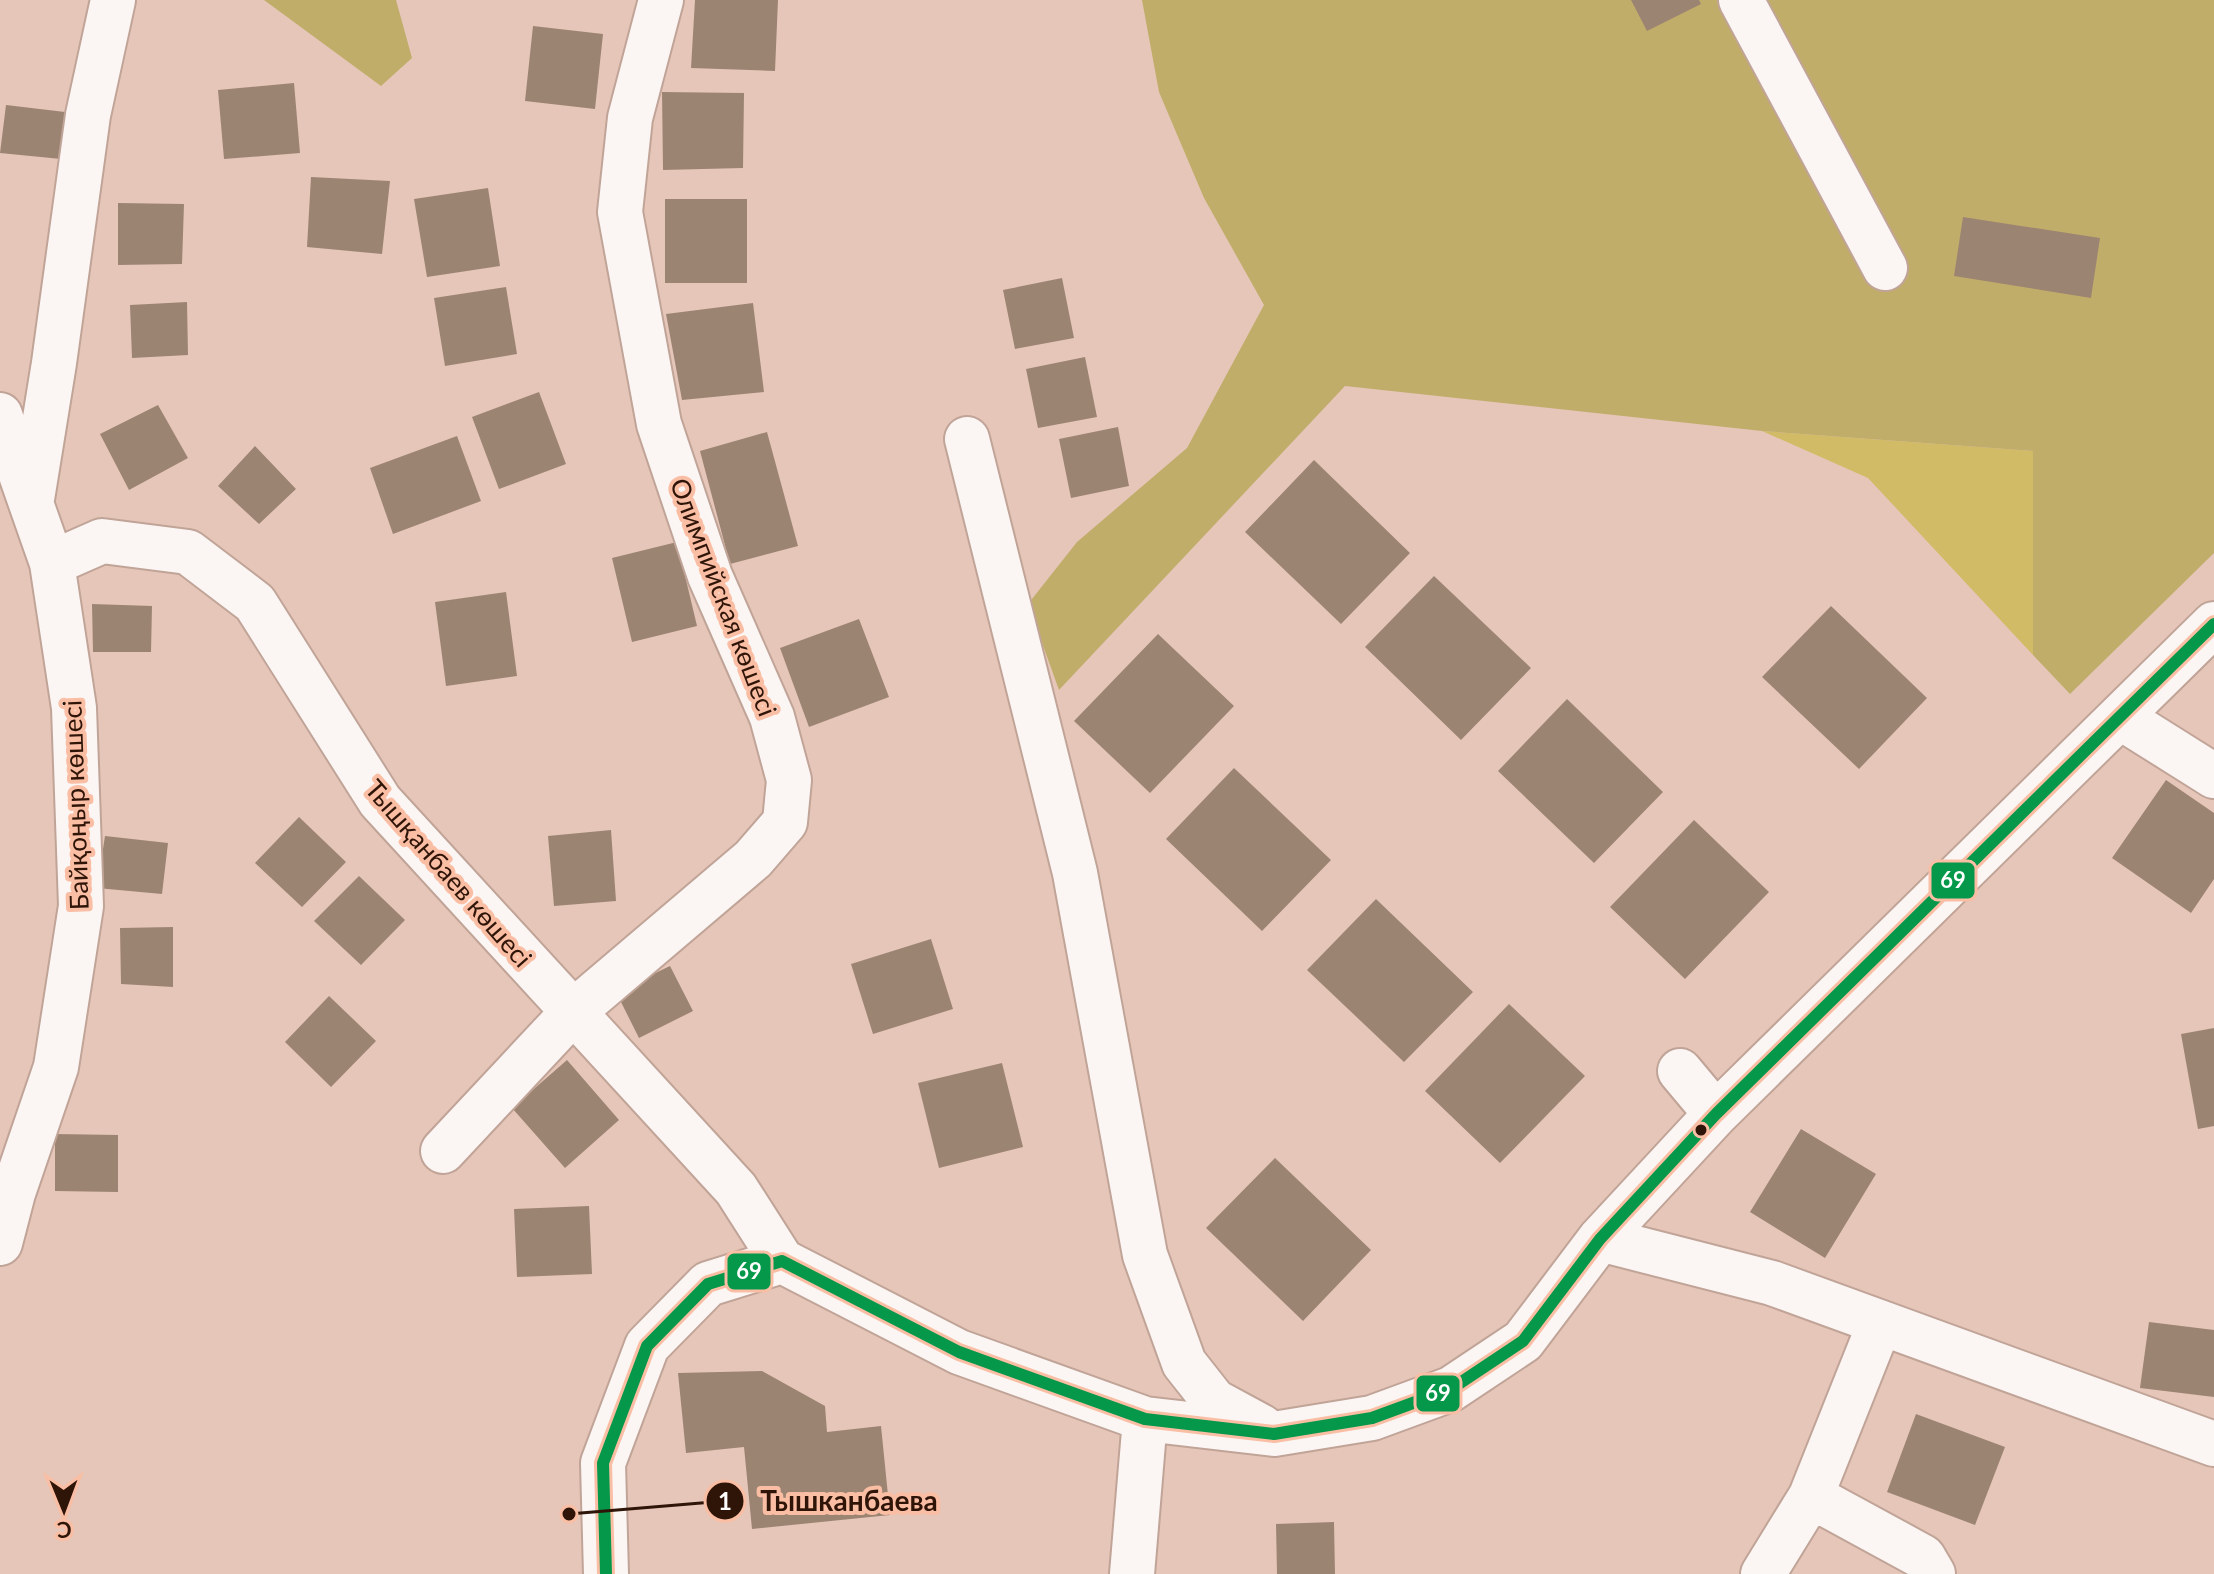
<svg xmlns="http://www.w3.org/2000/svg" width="2214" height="1574" font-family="Lato,sans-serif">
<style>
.green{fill:#d1bb67}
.forest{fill:#c1ad6a}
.building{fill:#9c8473}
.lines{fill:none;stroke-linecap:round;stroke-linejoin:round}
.minor-casing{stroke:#c1a498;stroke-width:48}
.minor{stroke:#fbf6f4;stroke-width:44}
.bus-1-casing{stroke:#fabea4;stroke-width:18}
.bus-1{stroke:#05974a;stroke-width:12}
.bus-dot{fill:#2f1408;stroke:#fabea4;stroke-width:3}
.labels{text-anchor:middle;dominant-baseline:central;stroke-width:8;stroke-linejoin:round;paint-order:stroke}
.street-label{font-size:26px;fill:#2f1408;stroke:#fabea4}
.leader{fill:none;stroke:#2f1408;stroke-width:3}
.callout-dot{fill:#2f1408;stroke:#fabea4;stroke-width:3}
.mark-label{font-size:24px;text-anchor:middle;font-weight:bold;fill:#fff}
.callout-label{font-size:28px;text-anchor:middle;font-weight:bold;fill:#2f1408;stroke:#fabea4;stroke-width:8;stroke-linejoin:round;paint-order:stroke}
.line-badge{stroke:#fabea4;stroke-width:3}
.badge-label{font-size:22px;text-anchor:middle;font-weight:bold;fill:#fff}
</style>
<rect width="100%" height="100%" fill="#e6c6b8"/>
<path class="green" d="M1762,431L2033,451V655L1868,478Z"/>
<path class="forest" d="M264,0H396L412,58L381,86Z
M1142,0H2214V553L2070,694L2033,655V451L1762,431L1345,386L1059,690L1028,604L1077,542L1187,448L1264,305L1204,198L1159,92Z"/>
<path class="building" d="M695,0H778L775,71L691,68Z
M1631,0H1699L1701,4L1647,31Z
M533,26L603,34L595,109L525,101Z
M294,83L300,153L224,159L218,90Z
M662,92L744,93L743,168L663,170Z
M6,105L65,112L61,159L0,153Z
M311,177L390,181L382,254L307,247Z
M488,188L500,266L427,277L414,199Z
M665,199H747V283H665Z
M118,203L184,204L182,264L118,265Z
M1963,217L2100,238L2091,298L1954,276Z
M1062,278L1074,338L1015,349L1003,290Z
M506,287L517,354L445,366L434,298Z
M187,302L188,355L132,358L130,305Z
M753,303L764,392L682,400L666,314Z
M1085,357L1097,417L1038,428L1026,369Z
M539,392L566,464L499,489L472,417Z
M158,405L188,458L129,490L100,434Z
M1118,427L1129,486L1071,498L1059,439Z
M767,432L798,546L730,564L700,451Z
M457,436L481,501L393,534L370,468Z
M255,446L296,489L259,524L218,486Z
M1314,460L1410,553L1341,624L1245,532Z
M677,542L697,626L632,642L612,558Z
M1434,576L1531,668L1461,740L1365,647Z
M506,592L517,676L446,686L435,602Z
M92,604L152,606L151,652H93Z
M1831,606L1927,698L1859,769L1762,677Z
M859,619L889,697L809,727L780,648Z
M1158,634L1234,706L1150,793L1074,721Z
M1567,699L1663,792L1594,863L1498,771Z
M1234,768L1331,860L1262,931L1166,839Z
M2166,780L2214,813V879L2191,913L2112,858Z
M299,817L346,862L302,907L255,863Z
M1694,820L1769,892L1685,979L1610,907Z
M611,830L616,901L554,906L548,836Z
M105,836L168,843L162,894L97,888Z
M359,876L405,920L361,965L314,921Z
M1376,899L1473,992L1404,1062L1307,970Z
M173,927V987L121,984L120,928Z
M931,939L953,1009L873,1034L851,964Z
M670,966L693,1011L639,1038L616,992Z
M329,996L376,1041L331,1087L285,1042Z
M1509,1004L1585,1076L1500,1163L1425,1091Z
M2214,1028V1126L2198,1129L2181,1034Z
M567,1060L619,1120L565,1168L512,1108Z
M1002,1063L1023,1147L939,1168L918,1083Z
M1801,1129L1876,1174L1825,1258L1750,1212Z
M55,1134L118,1135V1192L55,1191Z
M1275,1158L1371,1250L1303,1321L1206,1228Z
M589,1206L592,1274L517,1277L514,1209Z
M2149,1322L2214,1330V1397L2140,1388Z
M762,1371L825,1406L827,1432L881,1426L890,1515L752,1529L744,1447L686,1453L678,1373Z
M1916,1414L2005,1447L1975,1525L1887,1492Z
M1334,1522L1335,1574H1277L1276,1524Z"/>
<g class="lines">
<g class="minor-casing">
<path id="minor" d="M1741,0L1885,268
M0,415L52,563L74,708L81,906L56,1067L13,1193L0,1243
M967,439L1075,873L1145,1255L1184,1363L1214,1401L1262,1427
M32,499L54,363L88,115L113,0
M52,563L102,541L188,552L255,603L380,801L736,1189L782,1261
M2120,717L2214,776
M1680,1071L1716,1114
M443,1151L573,1012L753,859L785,822L789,780L772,717L710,576L659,424L620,212L630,118L661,0
M1600,1239L1772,1283L2214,1444
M1811,1496L1923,1557L1933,1574
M606,1574L603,1463L647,1346L708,1284L782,1261L959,1352L1145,1419L1274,1434L1372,1418L1451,1389L1523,1341L1600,1239L1716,1114L2214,624
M1132,1574L1145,1419
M1763,1574L1811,1496L1880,1323"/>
</g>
<use href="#minor" class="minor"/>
<g class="bus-1-casing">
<path id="bus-1" d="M606,1574L603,1463L647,1346L708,1284L782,1261L959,1352L1145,1419L1274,1434L1372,1418L1451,1389L1523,1341L1600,1239L1716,1114L2214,624"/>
</g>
<use href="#bus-1" class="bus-1"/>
</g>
<circle class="bus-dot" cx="1701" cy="1130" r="7"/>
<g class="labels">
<g class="street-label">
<text transform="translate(724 597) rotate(69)">Олимпийская көшесі</text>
<text transform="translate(75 805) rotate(-92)">Байқоңыр көшесі</text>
<text transform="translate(449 873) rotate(49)">Тышқанбаев көшесі</text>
</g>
</g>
<path class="leader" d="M569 1514L725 1501"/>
<g class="callout-dot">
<circle cx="569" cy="1514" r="8"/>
<circle cx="725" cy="1501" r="20"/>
</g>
<g class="mark-label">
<text x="725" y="1510">1</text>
</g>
<g class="callout-label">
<text x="849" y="1511">Тышканбаева</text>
</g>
<g class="line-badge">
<rect x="1930" y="861" width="46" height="39" rx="8" fill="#05974a"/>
<rect x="726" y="1252" width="46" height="39" rx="8" fill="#05974a"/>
<rect x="1415" y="1374" width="46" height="39" rx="8" fill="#05974a"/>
</g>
<g class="badge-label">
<text x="1953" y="888">69</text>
<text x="749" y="1279">69</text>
<text x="1438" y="1401">69</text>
</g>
<g transform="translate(64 1510) rotate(179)" stroke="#fabea4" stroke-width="6" paint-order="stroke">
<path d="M0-6L14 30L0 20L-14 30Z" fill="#2f1408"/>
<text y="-12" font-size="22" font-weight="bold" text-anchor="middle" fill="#2f1408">С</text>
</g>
</svg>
